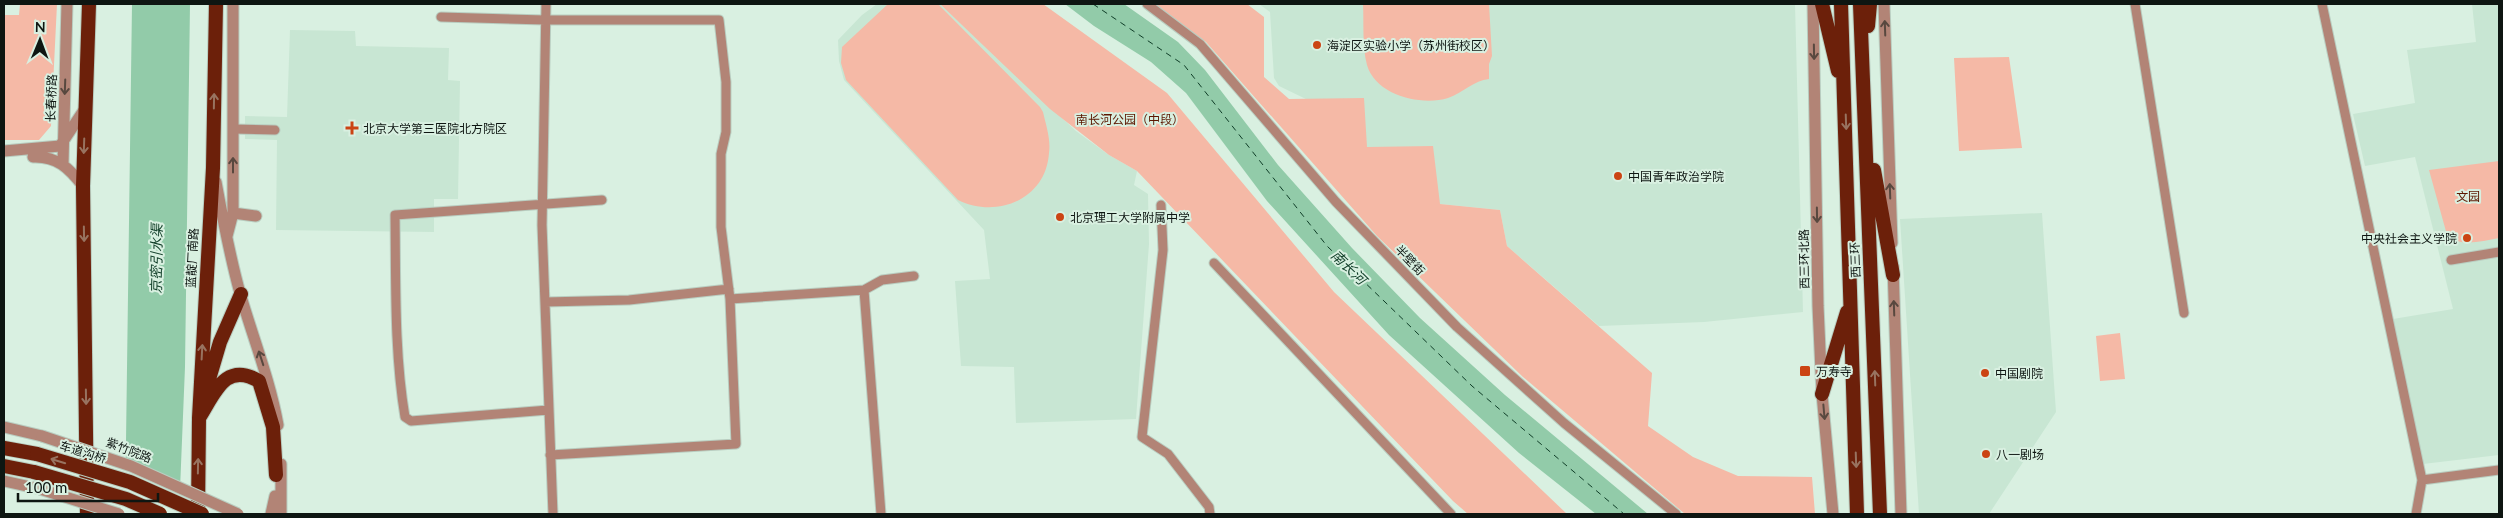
<svg xmlns="http://www.w3.org/2000/svg" width="2503" height="518" font-family="Lato,'Noto Sans SC',sans-serif">
<style>
.built{fill:#c8e6d3}
.green{fill:#f5b9a6}
.water{fill:#92cba9}
.pier{fill:#d9f0e1}
.lines{fill:none;stroke-linecap:round;stroke-linejoin:round}
.ferry{stroke:#0f3d27;stroke-width:1;stroke-dasharray:6 5;stroke-linecap:butt}
.minor-casing{stroke:#b9cdc0;stroke-width:11}
.tertiary-casing{stroke:#b9cdc0;stroke-width:13}
.trunk-casing{stroke:#b9cdc0;stroke-width:16}
.minor{stroke:#b28476;stroke-width:9}
.tertiary{stroke:#b28476;stroke-width:11}
.trunk{stroke:#6c200a;stroke-width:14}
.tertiary-bridge-casing{stroke:#b9cdc0;stroke-width:13;stroke-linecap:butt}
.trunk-bridge-casing{stroke:#b9cdc0;stroke-width:16;stroke-linecap:butt}
.tertiary-bridge{stroke:#b28476;stroke-width:11}
.trunk-bridge{stroke:#6c200a;stroke-width:14}
.oneway{stroke:#58483f}
.oneway2{stroke:#987360}
.poi-dot{fill:#cb4413;stroke:#d9f0e1;stroke-width:2}
.labels{text-anchor:middle;dominant-baseline:central;stroke-width:4;stroke-linejoin:round;paint-order:stroke}
.poi-label{font-size:12px;fill:#0e1612;stroke:#d9f0e1;text-anchor:start}
.street-label{font-size:12px;fill:#0e1612;stroke:#d9f0e1}
.park-label{font-size:12px;fill:#5c1700;stroke:#d9f0e1}
.water-label{font-size:14px;font-style:italic;fill:#0f3d27;stroke:#d9f0e1}
</style>
<rect width="100%" height="100%" fill="#d9f0e1"/>
<path class="built" d="M877,4H940L1076,131L1109,155L1137,171L1134,185L1148,194L1149,244L1136,419L1016,423L1014,367L961,366L955,281L990,279L984,230L844,80L839,61L838,40L862,15Z
M1259,4H1795L1803,312L1704,322L1599,326L1507,246L1500,210L1440,204L1367,148L1325,100H1308L1279,86L1274,78L1270,12Z
M2472,4H2499V455L2423,464L2393,319L2453,309L2415,157L2365,166L2353,114L2415,103L2407,50L2476,42Z
M290,30L355,31L356,46L449,48L448,80L460,81L458,199H434V232L276,230L277,140L245,139V116L287,117Z
M2042,213L2056,412L1989,514H1919L1900,219Z"/>
<path class="green" d="M20,4H57L51,126L39,140H4V15H19Z
M888,4H938L1040,107L1043,112C1046,125 1051,140 1049,153C1046,200 996,219 958,200L846,80L841,63L842,47Z
M940,4H1043L1167,93L1334,292L1567,514H1468L1453,501L1137,171L1109,155L1050,109Z
M1154,4H1247L1264,17V77L1289,99L1364,98L1367,147L1433,146L1440,204L1500,210L1507,246L1652,373L1648,426L1693,457L1738,476L1812,477L1815,514H1685L1523,377L1377,236L1206,42Z
M1363,4H1489L1492,56L1489,64V79C1474,80 1463,93 1448,98C1422,106 1376,96 1367,65C1362,46 1364,23 1363,4Z
M2009,57L2022,148L1959,151L1954,58Z
M2499,161V238C2481,241 2461,248 2447,235L2429,170Z
M2120,333L2125,379L2100,381L2096,336Z"/>
<path class="water" d="M132,4H190L185,367L179,514H125Z
M1065,4H1124L1178,42L1205,70L1278,165L1352,248L1420,318L1505,395L1648,514H1596L1519,453L1389,335L1267,201L1186,93L1151,62L1094,26Z"/>
<path class="pier" d="M123,459L183,483L181,514H122Z"/>
<g class="lines">
<path class="ferry" d="M1093,4L1184,65L1327,246L1472,386L1624,514"/>
<g class="minor-casing">
<path id="minor" d="M546,4L542,225L553,514
M1147,4L1200,44L1336,202L1457,327L1564,423L1676,514
M2135,4L2184,313
M2322,4L2422,480L2416,514
M441,17L545,20H719L726,82V132L721,154V227L730,299
M233,129L275,130
M1161,205L1163,250L1142,437L1168,454L1209,507L1210,514
M2451,260L2499,252
M1214,263L1451,514
M864,290L882,280L914,276
M545,302L629,300L729,289
M548,410L411,421L405,417C394,352 396,281 395,215L602,200
M550,455L736,444L730,299L864,290L881,514
M2422,480L2499,470"/>
</g>
<g class="tertiary-casing">
<path id="tertiary" d="M1813,4L1818,306L1822,394L1833,514
M1884,4L1892,243
M4,151L60,146L86,107
M33,157C57,156 69,168 83,186
M63,163L67,4
M216,182C223,220 230,257 240,293C253,338 270,380 278,425
M233,213L256,216
M227,236L233,213V4
M1893,266L1901,514
M4,427L42,436
M4,481L40,489
M271,514L275,496
M281,514V464"/>
</g>
<g class="trunk-casing">
<path id="trunk" d="M1822,4L1838,71
M1841,4L1857,514
M1860,4L1880,514
M1868,26L1870,4
M1874,170L1893,275
M207,386L220,342L241,294
M1822,394L1847,312
M199,418C215,393 225,361 259,381L273,427L276,475
M4,448L37,454
M4,466L34,472
M87,514L83,186L89,4
M198,514L199,418L213,168L216,4"/>
</g>
<use href="#minor" class="minor"/>
<use href="#tertiary" class="tertiary"/>
<use href="#trunk" class="trunk"/>
<g class="tertiary-bridge-casing">
<path id="tertiary-bridge" d="M42,436L131,466L238,514
M40,489L119,514"/>
</g>
<g class="trunk-bridge-casing">
<path id="trunk-bridge" d="M37,454L130,482L202,514
M34,472L126,499L160,514"/>
</g>
<use href="#tertiary-bridge" class="tertiary-bridge"/>
<use href="#trunk-bridge" class="trunk-bridge"/>
</g>
<defs><path id="oneway-shaft" d="M-6 0H5M1.5-3L5.5 0L1.5 3" fill="none" stroke-width="1.6" stroke-linecap="round" stroke-linejoin="round" transform="scale(1.25)"/></defs>
<g class="oneway">
<use href="#oneway-shaft" transform="translate(1885 28) rotate(-92)"/>
<use href="#oneway-shaft" transform="translate(1814 52) rotate(89)"/>
<use href="#oneway-shaft" transform="translate(65 87) rotate(92)"/>
<use href="#oneway-shaft" transform="translate(233 165) rotate(-90)"/>
<use href="#oneway-shaft" transform="translate(1890 191) rotate(-92)"/>
<use href="#oneway-shaft" transform="translate(1817 215) rotate(89)"/>
<use href="#oneway-shaft" transform="translate(1894 308) rotate(-92)"/>
<use href="#oneway-shaft" transform="translate(261 358) rotate(-108)"/>
<use href="#oneway-shaft" transform="translate(1824 412) rotate(85)"/>
</g>
<g class="oneway2">
<use href="#oneway-shaft" transform="translate(214 101) rotate(-89)"/>
<use href="#oneway-shaft" transform="translate(1846 122) rotate(88)"/>
<use href="#oneway-shaft" transform="translate(84 146) rotate(92)"/>
<use href="#oneway-shaft" transform="translate(84 234) rotate(89)"/>
<use href="#oneway-shaft" transform="translate(202 352) rotate(-87)"/>
<use href="#oneway-shaft" transform="translate(1875 378) rotate(-92)"/>
<use href="#oneway-shaft" transform="translate(86 397) rotate(89)"/>
<use href="#oneway-shaft" transform="translate(1856 460) rotate(88)"/>
<use href="#oneway-shaft" transform="translate(58 461) rotate(-163)"/>
<use href="#oneway-shaft" transform="translate(198 466) rotate(-89)"/>
</g>
<g class="poi-dot">
<circle cx="1317" cy="45" r="5"/>
<path d="M349.5 120.5h5v5h5v5h-5v5h-5v-5h-5v-5h5z"/>
<circle cx="1618" cy="176" r="5"/>
<circle cx="1060" cy="217" r="5"/>
<circle cx="2467" cy="238" r="5"/>
<rect x="1799" y="365" width="12" height="12" rx="2.5"/>
<circle cx="1985" cy="373" r="5"/>
<circle cx="1986" cy="454" r="5"/>
</g>
<g class="labels">
<g class="poi-label">
<text x="1327" y="45">海淀区实验小学（苏州街校区）</text>
<text x="363" y="128">北京大学第三医院北方院区</text>
<text x="1628" y="176">中国青年政治学院</text>
<text x="1070" y="217">北京理工大学附属中学</text>
<text x="2457" y="238" text-anchor="end">中央社会主义学院</text>
<text x="1816" y="371">万寿寺</text>
<text x="1995" y="373">中国剧院</text>
<text x="1996" y="454">八一剧场</text>
</g>
<g class="street-label">
<text transform="translate(51 98) rotate(-88)">长春桥路</text>
<text transform="translate(192 258) rotate(-87)">蓝靛厂南路</text>
<text transform="translate(1804 259) rotate(-91)">西三环北路</text>
<text transform="translate(1410 260) rotate(46)">半壁街</text>
<text transform="translate(1855 260) rotate(-92)">西三环</text>
<text transform="translate(129 450) rotate(21)">紫竹院路</text>
<text transform="translate(83 452) rotate(17)">车道沟桥</text>
</g>
<g class="park-label">
<text x="1130" y="119">南长河公园（中段）</text>
<text x="2468" y="196">文园</text>
</g>
<g class="water-label">
<text transform="translate(156 259) rotate(-89)">京密引水渠</text>
<text transform="translate(1349 267) rotate(44)">南长河</text>
</g>
</g>
<rect width="2503" height="518" fill="none" stroke="#0e1612" stroke-width="10"/>
<g transform="translate(40 40) rotate(1)" stroke="#d9f0e1" stroke-width="4" paint-order="stroke">
<path d="M0-4L9 19L0 12L-9 19Z" fill="#0e1612"/>
<text y="-8" font-size="14" font-weight="bold" text-anchor="middle" fill="#0e1612">N</text>
</g>
<path d="M18 493v8h140v-8" fill="none" stroke="#0e1612" stroke-width="2.5"/>
<text x="25" y="493" font-size="15" fill="#0e1612" stroke="#d9f0e1" stroke-width="4" paint-order="stroke">100 m</text>
</svg>
